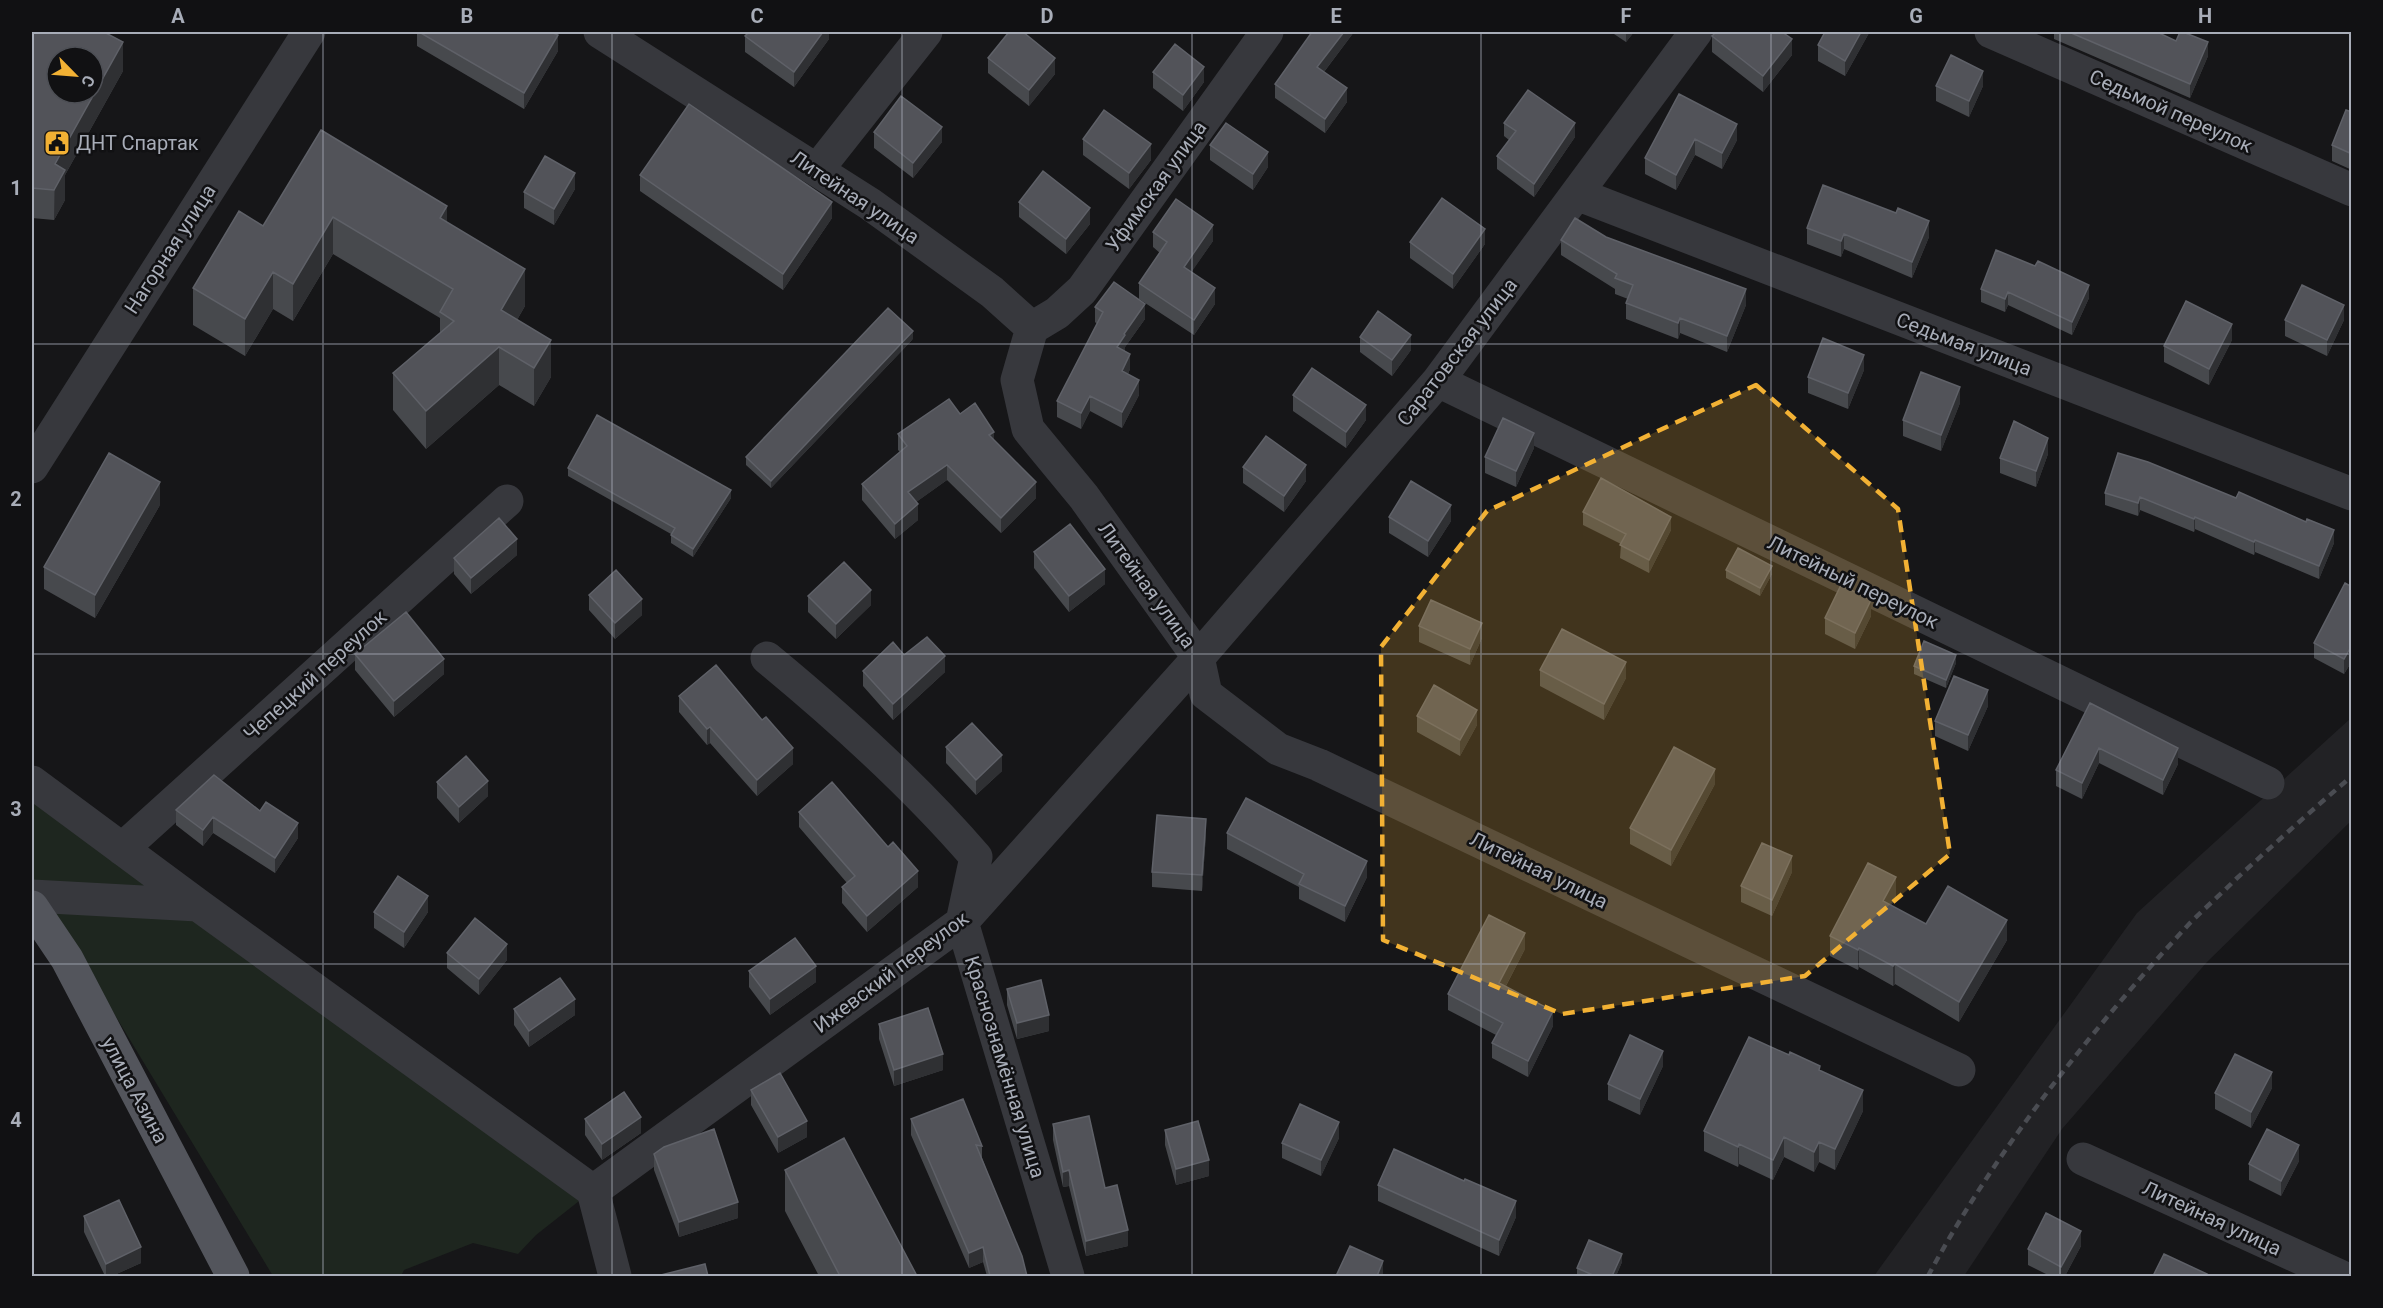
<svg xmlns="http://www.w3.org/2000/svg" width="2383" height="1308" font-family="Roboto,sans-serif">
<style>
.built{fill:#222225}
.green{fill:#1e261f}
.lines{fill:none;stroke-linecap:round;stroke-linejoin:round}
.minor{stroke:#37383d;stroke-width:33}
.major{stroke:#53555c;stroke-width:33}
.rail{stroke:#4a4c52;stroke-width:4.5;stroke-dasharray:8 6;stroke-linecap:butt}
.wall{fill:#47494d}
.shaded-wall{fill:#2f3033}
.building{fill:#525359;stroke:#5f6168;stroke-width:1.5;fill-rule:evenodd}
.marked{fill:#f2b134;fill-opacity:0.2;stroke:#f2b134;stroke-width:4.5;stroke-dasharray:12 8;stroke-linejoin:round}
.grid{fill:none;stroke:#a8adb8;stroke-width:1.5;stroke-opacity:0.55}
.labels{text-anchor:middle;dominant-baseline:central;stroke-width:5;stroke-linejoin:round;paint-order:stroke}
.street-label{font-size:20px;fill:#a8adb8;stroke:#111113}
.poi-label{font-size:20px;fill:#a8adb8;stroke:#111113;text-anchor:start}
.neatline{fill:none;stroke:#a8adb8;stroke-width:2}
.grid-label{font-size:20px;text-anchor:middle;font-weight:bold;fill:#a8adb8}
</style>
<rect width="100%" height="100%" fill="#161618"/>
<path class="built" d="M2351,718V821L2207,962L2062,1129L1964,1276H1874L2137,913Z"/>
<path class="green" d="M32,795L588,1194L536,1235L518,1254L473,1243L404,1270L401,1276H273L32,878Z"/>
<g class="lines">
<path class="minor" d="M600,32L870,204L992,292L1032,328L1017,380L1028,429L1084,497L1198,657L1206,694L1278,749L1319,765L1959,1070
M1991,32L2352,190
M817,170L926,32
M1577,194L2352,494
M1032,328L1057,313L1082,290L1267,32
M1438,381L2268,783
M32,467L309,32
M767,658C841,719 913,784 976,857L962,922L1068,1276
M32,782L198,905L593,1191L615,1276
M122,849L507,501
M32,896L198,905
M2083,1159L2340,1276
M593,1191L962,922L1192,665L1438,381L1696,32"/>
<path class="major" d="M32,907L67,959L233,1276"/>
<path class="rail" d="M1928,1276C1997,1148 2091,1030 2190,923C2205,908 2221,894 2236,879C2274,844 2312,810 2352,776"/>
</g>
<path class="wall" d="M32,32L123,71L65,175V200L54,220L32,218Z
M417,32H551L558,51L524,109L417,46Z
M829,32V39L794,87L745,52V36Z
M1312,32H1354L1324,72L1347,102L1325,133L1275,98V84Z
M1611,32H1634L1626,42Z
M1869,32V33L1845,76L1818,61V45Z
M2054,32H2157L2208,56L2190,98L2054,39Z
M1712,36L1792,55L1763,92L1712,52Z
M988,58L1055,74L1029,106L988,73Z
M1153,72L1204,82L1183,111L1153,88Z
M1936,86H1983L1969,117L1936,101Z
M1679,94L1737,140L1722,169L1695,155L1676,190L1645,174V158Z
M2352,112V170L2332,161V145Z
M1504,123L1575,137L1534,197L1497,169V156L1509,140L1504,136Z
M321,130L447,223L525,306L517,320L551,377L534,406L499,385L426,449L393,410V373L440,333V318L333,254L293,321L273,309L245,356L193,325V288L263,226Z
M874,132L942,142L913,178L874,148Z
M1083,139L1151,160L1129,189L1083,155Z
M1210,145L1268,167L1253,190L1210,160Z
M640,175L832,218L783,290L640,191Z
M575,189L554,225L524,208V192Z
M1019,202L1090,224L1066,254L1019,217Z
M1807,228L1929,237L1912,278L1844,249L1841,257L1807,244Z
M1153,232L1213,241L1191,272L1215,304L1194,335L1139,299V283L1160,253L1153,247Z
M1606,237L1746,305L1727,352L1680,333L1678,339L1626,319V303L1628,299L1615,294V289L1561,255V240Z
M1410,242L1485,244L1453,289L1410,258Z
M1981,289L2089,298L2072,335L2008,305L2005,312L1981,302Z
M1095,307L1145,319L1125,347V351L1130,369L1128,374L1139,395L1122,428L1090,411L1081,429L1057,417V401L1097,324L1095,322Z
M2285,320H2344L2327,356L2285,336Z
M1360,337L1411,350L1392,376L1360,352Z
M913,339L771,488L746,465V457Z
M2232,340L2209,385L2164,362V346Z
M1864,370L1848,409L1808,393V377Z
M1293,395L1366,420L1346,448L1293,411Z
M1960,403L1941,451L1903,436V420Z
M960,414L994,440L1036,498L1001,533L947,480L916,502L918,520L895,539L862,500V484L900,452L898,450V434Z
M1534,448L1516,487L1485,473V457Z
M2118,453L2334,543L2319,579L2255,552L2254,555L2195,529L2194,532L2140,510L2138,516L2105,505V493Z
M2048,454L2036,487L2000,473V458Z
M1243,467L1306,481L1284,512L1243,483Z
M568,468L731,498L693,557L671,543V534L568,476Z
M160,505L95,618L44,589V567Z
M1583,512L1671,530L1649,573L1620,558L1621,544L1583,525Z
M1389,517L1451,521L1428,557L1389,533Z
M1034,552L1105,584L1069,612L1034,568Z
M517,555L471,594L454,574V558Z
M1726,570L1772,574L1760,596L1726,578Z
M2352,587V661L2344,674L2314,658V643Z
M589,595L642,615L615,639L589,610Z
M808,596L871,605L836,639L808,612Z
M1871,616L1855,649L1825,634V618Z
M1419,626L1482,638L1470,665L1419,642Z
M355,654L444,674L394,717L355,670Z
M904,655L945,672L893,720L863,686V671Z
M1956,663L1946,688L1914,674V666Z
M1540,670L1626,678L1604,720L1540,686Z
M679,696L793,764L757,796L710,743L707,745L679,712Z
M2090,703L2178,764L2163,795L2099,763L2082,799L2056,786V770Z
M1988,706L1968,751L1935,736V721Z
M1417,716L1477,725L1460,756L1417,732Z
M946,747L1002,771L976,795L946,763Z
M437,782L488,796L459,823L437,798Z
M1715,784L1671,866L1630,844V828Z
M176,810L260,811L298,838L275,873L213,833L203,846L176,825Z
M799,812L918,887L867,932L842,903V887L847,883L799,827Z
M1227,833L1367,877L1345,922L1299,899V887L1227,849Z
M1206,834L1202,891L1152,887V872Z
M1792,872L1772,916L1741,902V886Z
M1896,897L1891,906L1926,924L2007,940L1959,1022L1895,984L1893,986L1859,967L1858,970L1830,956V936Z
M374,912H428L404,948L374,928Z
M1525,949L1506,986L1553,1026L1528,1077L1492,1058V1043L1496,1035L1448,1010V994Z
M447,953L507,960L479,995L447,968Z
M749,971L816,982L770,1015L749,987Z
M1007,989L1049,1031L1017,1039L1007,1005Z
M514,1009L575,1015L529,1047L514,1025Z
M879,1024L943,1070L894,1086L879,1039Z
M1663,1066L1640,1115L1608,1100V1084Z
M1820,1071L1863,1111L1835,1170L1819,1162L1814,1172L1784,1157L1773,1180L1739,1164L1738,1167L1704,1151V1131Z
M2272,1088L2251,1128L2215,1109V1093Z
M751,1090L807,1137L778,1153L751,1105Z
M585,1119L641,1133L602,1160L585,1135Z
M911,1119L982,1146V1158L1027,1276H987L983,1262L969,1268L911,1135Z
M1053,1124L1105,1188L1128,1246L1086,1256L1069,1186L1063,1187L1053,1140Z
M1165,1130L1209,1176L1176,1185L1165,1145Z
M1339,1138L1321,1176L1282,1158V1143Z
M654,1154L738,1218L679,1237L654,1170Z
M2299,1161L2281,1196L2249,1180V1164Z
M785,1170L917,1276H819L785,1211Z
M1464,1181L1516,1217L1499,1256L1378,1201V1185Z
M84,1216L141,1263L112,1276H105L84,1232Z
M2081,1246L2065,1276H2050L2028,1265V1249Z
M1622,1262L1616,1276H1577V1268Z"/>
<path class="shaded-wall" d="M823,32H829V39L794,87V72Z
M1344,32H1354L1317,81V67Z
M1626,32H1634L1626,42Z
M1861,32H1869V33L1845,76V61Z
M558,35V51L524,109V93Z
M1792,39V55L1763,92V76Z
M123,42V71L65,175V200L54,220L55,164Z
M2208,42V56L2190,98V84Z
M1055,58V74L1029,106V90Z
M1204,67V82L1183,111V95Z
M1983,71V86L1969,117V101Z
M1347,88V102L1325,133V119Z
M1575,123V137L1534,197V184Z
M1737,124V140L1722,169V153Z
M942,127V142L913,178V163Z
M1695,139V155L1676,190V175Z
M1151,144V160L1129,189V173Z
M1268,152V167L1253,190V174Z
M575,173V189L554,225V209Z
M832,202V218L783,290V274Z
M447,206V244L440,218Z
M1090,208V224L1066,254V239Z
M333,217V254L293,321V284Z
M1929,221V237L1912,278V262Z
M1213,225V241L1184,283V267Z
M1485,229V244L1453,289V274Z
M1844,234V249L1841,257V241Z
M525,269V306L501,347V310Z
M273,272V309L245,356V319Z
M2089,285V298L2072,335V322Z
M1215,288V304L1194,335V320Z
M1746,289V305L1727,352V336Z
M2008,292V305L2005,312V299Z
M1145,304V319L1125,347V351L1117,347L1124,334Z
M2344,305V320L2327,356V340Z
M1680,318V333L1678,339V323Z
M2232,324V340L2209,385V369Z
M913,331V339L771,488V481Z
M1411,335V350L1392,376V360Z
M551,340V377L534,406V368Z
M499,347V385L426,449V411Z
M1130,354V369L1122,387V371Z
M1864,355V370L1848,409V393Z
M1139,380V395L1122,428V412Z
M1960,387V403L1941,451V435Z
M1090,396V411L1081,429V413Z
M1366,405V420L1346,448V432Z
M994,432V447L989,435Z
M1534,433V448L1516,487V471Z
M2048,438V454L2036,487V471Z
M947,465V480L908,508V492Z
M1306,465V481L1284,512V496Z
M160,482V505L95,618V595Z
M1036,482V498L1001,533V518Z
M731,490V498L693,557V549Z
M2140,497V510L2138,516V503Z
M918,504V520L895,539V524Z
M1451,505V521L1428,557V541Z
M1671,517V530L1649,573V560Z
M2195,517V529L2194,532V519Z
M2334,530V543L2319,579V566Z
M517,539V555L471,594V578Z
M2255,540V552L2254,555V542Z
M1772,566V574L1760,596V588Z
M1105,569V584L1069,612V596Z
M871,590V605L836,639V624Z
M642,599V615L615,639V623Z
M1871,600V616L1855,649V633Z
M1482,623V638L1470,665V649Z
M2352,645V661L2344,674V659Z
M1956,655V663L1946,688V680Z
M945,656V672L893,720V704Z
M444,659V674L394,717V701Z
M1626,662V678L1604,720V704Z
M1988,690V706L1968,751V735Z
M1477,710V725L1460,756V740Z
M710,727V743L707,745V729Z
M793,748V764L757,796V780Z
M2099,748V763L2082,799V783Z
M2178,748V764L2163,795V780Z
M1002,755V771L976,795V780Z
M1715,769V784L1671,866V850Z
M488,781V796L459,823V807Z
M213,817V833L203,846V830Z
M1206,819V834L1202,891V875Z
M298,823V838L275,873V858Z
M1792,856V872L1772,916V900Z
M1367,861V877L1345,922V906Z
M918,871V887L867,932V916Z
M1896,877V897L1883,921V901Z
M428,896V912L404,948V932Z
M2007,920V940L1959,1022V1002Z
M1525,933V949L1499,999V983Z
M507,944V960L479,995V979Z
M1859,948V967L1858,970V950Z
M1895,964V984L1893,986V966Z
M816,966V982L770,1015V999Z
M575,999V1015L529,1047V1031Z
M1553,1011V1026L1528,1077V1061Z
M1049,1015V1031L1017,1039V1023Z
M1663,1051V1066L1640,1115V1099Z
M943,1054V1070L894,1086V1070Z
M2272,1072V1088L2251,1128V1112Z
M1863,1090V1111L1835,1170V1149Z
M641,1117V1133L602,1160V1144Z
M807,1121V1137L778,1153V1137Z
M1339,1122V1138L1321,1176V1160Z
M1784,1137V1157L1773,1180V1160Z
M1819,1142V1162L1814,1172V1152Z
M1739,1144V1164L1738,1167V1147Z
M2299,1145V1161L2281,1196V1181Z
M1209,1160V1176L1176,1185V1169Z
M1069,1170V1186L1063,1187V1172Z
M1516,1201V1217L1499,1256V1240Z
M738,1202V1218L679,1237V1222Z
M1128,1230V1246L1086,1256V1241Z
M2081,1231V1246L2065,1276H2061V1267Z
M141,1247V1263L112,1276H106V1264Z
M983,1247V1262L969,1268V1253Z
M1622,1254V1262L1616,1276H1612Z
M1383,1261V1276H1377Z"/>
<path class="building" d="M32,32H104L123,42L55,164L65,170L54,190L32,188ZM57,57H93V93H57Z
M419,32H551L558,35L524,93Z
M749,32H823L794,72L745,36Z
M1009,32H1023L1055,58L1029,90L988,58Z
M1312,32H1344L1317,67L1347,88L1325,119L1275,84Z
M1716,32H1782L1792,39L1763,76L1712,36Z
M1825,32H1861L1845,61L1818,45Z
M2069,32H2157L2176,41L2180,32H2183L2208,42L2190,84Z
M1175,44L1204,67L1183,95L1153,72Z
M1951,55L1983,71L1969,101L1936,86Z
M1528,90L1575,123L1534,184L1497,156L1516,131L1504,123Z
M1679,94L1737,124L1722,153L1695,139L1676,175L1645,158Z
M901,96L942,127L913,163L874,132Z
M689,104L832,202L783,274L640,175Z
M1104,110L1151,144L1129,173L1083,139Z
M2346,110L2352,112V154L2332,145Z
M1226,123L1268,152L1253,174L1210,145Z
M321,130L447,206L440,218L525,269L501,310L551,340L534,368L499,347L426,411L393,373L454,321L440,312L453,289L333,217L293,284L273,272L245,319L193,288L239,211L263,226Z
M545,156L575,173L554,209L524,192Z
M1043,171L1090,208L1066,239L1019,202Z
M1823,185L1896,213L1898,208L1929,221L1912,262L1844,234L1841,241L1807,228Z
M1442,198L1485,229L1453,274L1410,242Z
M1176,199L1213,225L1184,267L1215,288L1194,320L1139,283L1167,242L1153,232Z
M1575,218L1606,237L1746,289L1727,336L1680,318L1678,323L1626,303L1633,285L1615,278L1617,274L1561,240Z
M1996,250L2035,266L2038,261L2089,285L2072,322L2008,292L2005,299L1981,289Z
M1114,282L1145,304L1124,334L1125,335L1117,347L1130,354L1122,371L1139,380L1122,412L1090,396L1081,413L1057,401L1103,312L1095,307Z
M2302,285L2344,305L2327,340L2285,320Z
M2186,301L2232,324L2209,369L2164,346Z
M888,308L913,331L771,481L746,457Z
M1378,311L1411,335L1392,360L1360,337Z
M1823,338L1864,355L1848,393L1808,377Z
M1312,368L1366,405L1346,432L1293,395Z
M1921,372L1960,387L1941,435L1903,420Z
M949,399L960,414L975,403L994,432L989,435L1036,482L1001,518L947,465L908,492L918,504L895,524L862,484L907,446L898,434Z
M597,415L731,490L693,549L671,535L675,528L568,468Z
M1503,418L1534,433L1516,471L1485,457Z
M2014,421L2048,438L2036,471L2000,458Z
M1266,436L1306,465L1284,496L1243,467Z
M109,453L160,482L95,595L44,567Z
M2118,453L2148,462L2236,498L2239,492L2306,522L2307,519L2334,530L2319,566L2255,540L2254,542L2195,517L2194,519L2140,497L2138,503L2105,493Z
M1601,478L1671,517L1649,560L1620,545L1626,534L1583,512Z
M1411,481L1451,505L1428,541L1389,517Z
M499,518L517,539L471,578L454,558Z
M1070,524L1105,569L1069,596L1034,552Z
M1738,548L1772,566L1760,588L1726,570Z
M844,562L871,590L836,624L808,596Z
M616,570L642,599L615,623L589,595Z
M2345,583L2352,587V645L2344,659L2314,643Z
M1841,585L1871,600L1855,633L1825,618Z
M1431,600L1482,623L1470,649L1419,626Z
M406,612L444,659L394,701L355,654Z
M1562,629L1626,662L1604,704L1540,670Z
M927,637L945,656L893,704L863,671L893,642L904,655Z
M1924,641L1956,655L1946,680L1914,666Z
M716,665L762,720L766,717L793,748L757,780L710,727L707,729L679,696Z
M1954,676L1988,690L1968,735L1935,721Z
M1434,685L1477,710L1460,740L1417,716Z
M2090,703L2178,748L2163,780L2099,748L2082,783L2056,770Z
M972,723L1002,755L976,780L946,747Z
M1674,747L1715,769L1671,850L1630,828Z
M466,756L488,781L459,807L437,782Z
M214,775L260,811L266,802L298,823L275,858L213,817L203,830L176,810Z
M832,782L888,847L893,842L918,871L867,916L842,887L855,876L799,812Z
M1246,798L1367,861L1345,906L1299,884L1304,874L1227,833Z
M1157,815L1206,819L1202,875L1152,872Z
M1762,843L1792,856L1772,900L1741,886Z
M1868,863L1896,877L1883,901L1926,924L1948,886L2007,920L1959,1002L1895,964L1893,966L1859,948L1858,950L1830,936Z
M398,876L428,896L404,932L374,912Z
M1489,915L1525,933L1499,983L1553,1011L1528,1061L1492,1043L1503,1023L1448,994Z
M475,918L507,944L479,979L447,953Z
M795,938L816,966L770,999L749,971Z
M560,978L575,999L529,1031L514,1009Z
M1041,980L1049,1015L1017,1023L1007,989Z
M928,1008L943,1054L894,1070L879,1024Z
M1630,1035L1663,1051L1640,1099L1608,1084Z
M1749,1037L1789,1055L1790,1052L1820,1066L1819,1070L1863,1090L1835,1149L1819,1142L1814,1152L1784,1137L1773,1160L1739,1144L1738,1147L1704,1131Z
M2235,1054L2272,1072L2251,1112L2215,1093Z
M780,1073L807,1121L778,1137L751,1090Z
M624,1092L641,1117L602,1144L585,1119Z
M963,1099L982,1146L976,1145L1022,1256L1027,1276H990L983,1247L969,1253L911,1119Z
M1300,1104L1339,1122L1321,1160L1282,1143Z
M1089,1116L1105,1188L1117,1185L1128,1230L1086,1241L1069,1170L1063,1172L1053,1124Z
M1198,1121L1209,1160L1176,1169L1165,1130Z
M714,1129L738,1202L679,1222L654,1154L664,1147Z
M2267,1129L2299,1145L2281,1181L2249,1164Z
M844,1138L917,1276H840L785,1170Z
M1394,1149L1464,1181L1465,1179L1516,1201L1499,1240L1378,1185Z
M119,1200L141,1247L106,1264L84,1216Z
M2046,1213L2081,1231L2061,1267L2028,1249Z
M1589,1240L1622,1254L1612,1276H1595L1577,1268Z
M1350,1246L1383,1261L1377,1276H1336Z
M2164,1254L2207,1274L2205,1276H2153Z
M705,1264L708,1276H657Z"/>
<path class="marked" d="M1756,385L1898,509L1950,854L1805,976L1562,1014L1383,940L1381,647L1487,511Z"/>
<path class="grid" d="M323,32V1276M612,32V1276M902,32V1276M1192,32V1276M1481,32V1276M1771,32V1276M2060,32V1276M32,344H2352M32,654H2352M32,964H2352"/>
<defs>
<g id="civic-square" transform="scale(1.35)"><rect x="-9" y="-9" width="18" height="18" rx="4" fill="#f2b134" stroke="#111113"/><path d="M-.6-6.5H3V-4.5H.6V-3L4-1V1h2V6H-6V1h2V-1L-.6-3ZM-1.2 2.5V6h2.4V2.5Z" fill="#111"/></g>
</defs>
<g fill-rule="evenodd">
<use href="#civic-square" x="57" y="143"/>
</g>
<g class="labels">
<g class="street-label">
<text transform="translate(2171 111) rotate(24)">Седьмой переулок</text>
<text transform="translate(1156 186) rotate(-54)">Уфимская улица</text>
<text transform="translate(855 197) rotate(34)">Литейная улица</text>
<text transform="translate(170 249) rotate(-57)">Нагорная улица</text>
<text transform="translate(1964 344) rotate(21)">Седьмая улица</text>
<text transform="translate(1457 352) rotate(-52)">Саратовская улица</text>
<text transform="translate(1853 582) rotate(26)">Литейный переулок</text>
<text transform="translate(1147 585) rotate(54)">Литейная улица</text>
<text transform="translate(315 675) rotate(-42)">Чепецкий переулок</text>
<text transform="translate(1539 870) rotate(26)">Литейная улица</text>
<text transform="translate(891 972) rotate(-37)">Ижевский переулок</text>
<text transform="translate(1005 1067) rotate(73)">Краснознамённая улица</text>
<text transform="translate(135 1090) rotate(62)">улица Азина</text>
<text transform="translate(2212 1218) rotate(25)">Литейная улица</text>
</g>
<g class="poi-label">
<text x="76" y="143">ДНТ Спартак</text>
</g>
</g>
<rect width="2383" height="1308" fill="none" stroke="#111113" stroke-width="66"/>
<g transform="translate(75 75) rotate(115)"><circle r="28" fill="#111113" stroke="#4d4f55" stroke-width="1.5"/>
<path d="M0-4.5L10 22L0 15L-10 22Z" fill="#f2b134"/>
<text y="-9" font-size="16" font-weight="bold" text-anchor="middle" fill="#a8adb8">С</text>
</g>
<rect x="33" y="33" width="2317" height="1242" class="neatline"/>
<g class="grid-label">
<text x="178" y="23">A</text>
<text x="467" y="23">B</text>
<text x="757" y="23">C</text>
<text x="1047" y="23">D</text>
<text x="1336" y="23">E</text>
<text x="1626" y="23">F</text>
<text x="1916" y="23">G</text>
<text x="2205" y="23">H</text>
<text x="16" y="195">1</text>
<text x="16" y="506">2</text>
<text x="16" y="816">3</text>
<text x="16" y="1127">4</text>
</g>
</svg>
